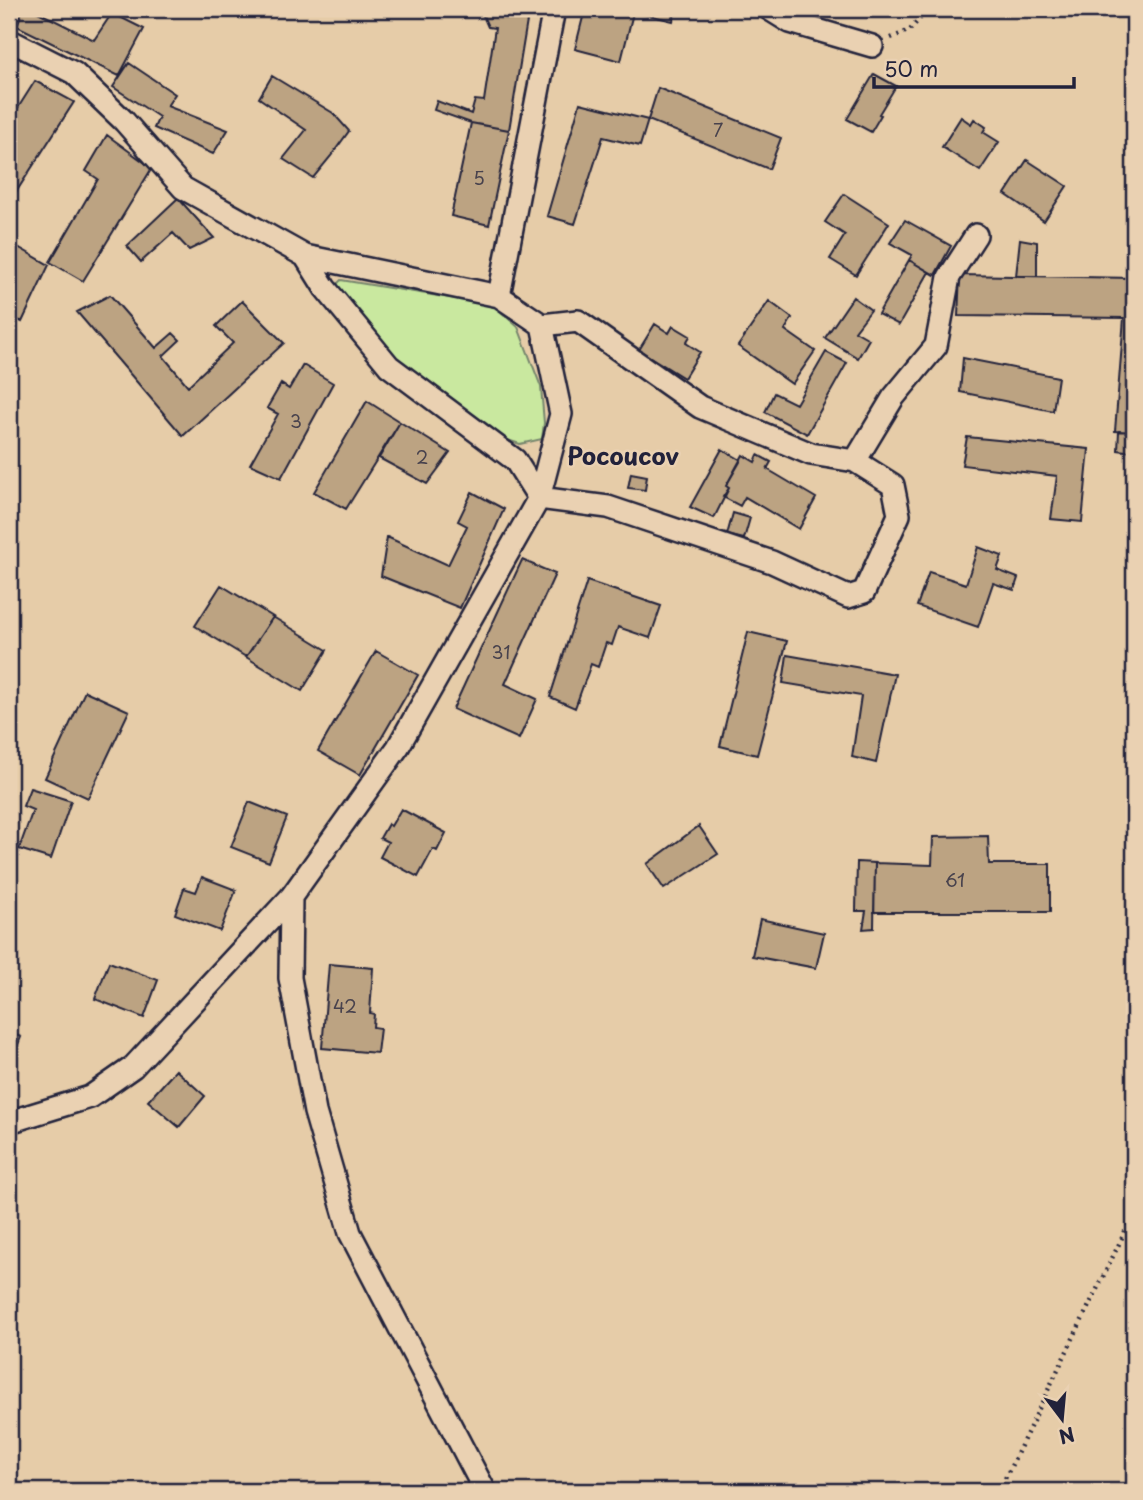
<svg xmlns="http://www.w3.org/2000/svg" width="1143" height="1500" font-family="'Playpen Sans',sans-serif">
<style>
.green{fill:#c9e89f;stroke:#76856d;stroke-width:2}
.building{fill:#bca382;stroke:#22223b;stroke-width:2}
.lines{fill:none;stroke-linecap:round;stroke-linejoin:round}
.minor-casing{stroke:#22223b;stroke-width:26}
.path{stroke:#22223b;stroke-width:4.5;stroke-dasharray:2 5;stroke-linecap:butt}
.minor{stroke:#ead1b2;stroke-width:21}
.labels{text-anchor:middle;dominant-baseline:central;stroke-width:5;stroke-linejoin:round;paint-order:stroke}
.number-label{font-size:18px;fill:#48424d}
.quarter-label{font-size:24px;font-weight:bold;fill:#22223b;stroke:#ead1b2}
</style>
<rect width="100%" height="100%" fill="#e6cca8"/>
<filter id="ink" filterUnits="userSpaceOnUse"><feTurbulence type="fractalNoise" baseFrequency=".0143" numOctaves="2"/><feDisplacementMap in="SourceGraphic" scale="14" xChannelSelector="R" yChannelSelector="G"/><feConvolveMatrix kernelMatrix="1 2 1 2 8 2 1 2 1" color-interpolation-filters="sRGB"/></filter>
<g filter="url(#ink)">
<path class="green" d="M341,280L493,305L518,327L541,387L544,423L542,439L520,444L495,436L392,362L336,285Z"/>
<path class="building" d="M23,9H32L94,40L112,13L144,29L119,76L17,26Z
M480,9H529L509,130L471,123L434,110L437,101L471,114L475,100L484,101L495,28L488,27Z
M585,9H634L621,61L575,49Z
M641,9H676L673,21L640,13Z
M129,63L175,94L167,106L228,130L213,154L154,128L159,117L113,87Z
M874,74L896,86L879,114L881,115L871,132L847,119Z
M272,76L333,113L349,131L331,156L313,178L283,159L306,130L259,98Z
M35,81L74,102L9,203V122Z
M658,88L781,138L769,169L648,120Z
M580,103L648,120L640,146L603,137L575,224L547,216Z
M961,117L971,124L974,119L986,127L983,132L999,142L980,171L942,147Z
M471,123L509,130L489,225L451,216Z
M107,135L152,168L83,281L50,262L98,179L86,171Z
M1027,160L1067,186L1044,221L1005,194Z
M844,194L889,223L856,275L830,259L845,235L825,222Z
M178,198L214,238L189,250L173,233L141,262L127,246Z
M905,220L951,246L935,275L909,260L912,255L890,243Z
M1020,239L1037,242V276H1016Z
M11,243L49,265L22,322L9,315V247Z
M909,260L929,272L899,325L878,314Z
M960,275L1134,278V432L1115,431L1124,318L958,316Z
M110,295L156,348L173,333L180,340L163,356L188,386L233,343L216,326L242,301L284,343L183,436L77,312Z
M853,297L871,310L855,331L869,339L858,358L825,338Z
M769,301L792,318L785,330L815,351L792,384L738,346Z
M655,324L669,333L673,326L690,336L686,343L700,352L684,378L639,350Z
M826,352L847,363L807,434L765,412L774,393L796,404Z
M963,358L1058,377L1053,411L960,392Z
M303,365L333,383L281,478L250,464L278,414L267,408L281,384L289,389Z
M367,401L400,422L346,509L314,492Z
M400,422L450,453L427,484L379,458Z
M1119,431L1134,432V452L1118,450Z
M967,437L1089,449L1082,522L1051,519L1057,476L962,465Z
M722,449L741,460L726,486L729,488L714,518L690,507Z
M743,455L755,462L758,455L771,462L767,469L816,498L799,529L745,497L740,506L723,497L729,488L726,486Z
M631,473L647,476L645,490L628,488Z
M472,492L504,509L460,608L381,576L387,537L448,565L467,526L458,521Z
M733,513L750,518L744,539L727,535Z
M978,547L1002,556L997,570L1018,578L1014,590L993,583L978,627L917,606L929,572L966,584Z
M522,560L555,574L505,684L537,699L519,739L453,709Z
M587,581L661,606L650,638L618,627L612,645L606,643L598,667L591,664L575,708L550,697Z
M221,585L273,617L246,657L195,626Z
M273,617L327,650L302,691L246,657Z
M748,632L787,641L757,755L720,746Z
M376,651L418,675L360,775L318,751Z
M787,655L895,674L876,763L852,757L861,696L783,683Z
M85,691L129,711L88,798L45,778Z
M30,788L71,801L51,859L19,849L33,810L23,806Z
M249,802L287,817L269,862L231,847Z
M401,809L446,833L437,851L433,849L418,877L380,857L388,842L380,838L388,824L391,826Z
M699,826L718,854L664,889L647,864Z
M988,836L989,864H1050V912H874L875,863L932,865L933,837Z
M857,862L875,863L874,928L863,929L866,911H856Z
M202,877L236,890L220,931L175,914L184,888L196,892Z
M760,919L824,933L816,968L752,956Z
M109,962L158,980L144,1018L95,999Z
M329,964L373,968L370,1013L374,1014L373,1027L380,1028L377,1053L322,1048Z
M9,1032L21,1037L9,1067Z
M176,1070L205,1096L179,1127L148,1101Z"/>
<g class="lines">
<g class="minor-casing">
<path id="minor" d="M769,9L790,22L872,46
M9,40L74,73L124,121L183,188L305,256L499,296L542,325L561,414L539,498L398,747L291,897L133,1067L90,1097L9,1122
M305,256L325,288L389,366L515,460L539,498
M499,296L554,9
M542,325L578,321L700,407L811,454L855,461L893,398L936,346L949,277L976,235
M539,498L608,507L772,562L848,597L864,592L899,515L893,485L855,461
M291,897L290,978L315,1112L350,1233L485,1491"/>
</g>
<path class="path" d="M891,38L910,30L928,9
M999,1491L1134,1213"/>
<use href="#minor" class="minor"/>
</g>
</g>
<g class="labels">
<g class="number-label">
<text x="718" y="129">7</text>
<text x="479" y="177">5</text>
<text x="296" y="420">3</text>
<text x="422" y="456">2</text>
<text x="501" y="651">31</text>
<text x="955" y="879">61</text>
<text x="345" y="1005">42</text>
</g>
<g class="quarter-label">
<text x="623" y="455">Pocoucov</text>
</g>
</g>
<rect width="1143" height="1500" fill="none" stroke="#ead1b2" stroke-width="35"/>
<rect x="18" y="18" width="1108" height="1465" fill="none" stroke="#22223b" stroke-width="2.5" filter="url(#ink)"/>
<g transform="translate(1062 1419) rotate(164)" stroke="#ead1b2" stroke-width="5" paint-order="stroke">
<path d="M0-5L12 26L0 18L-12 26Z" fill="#22223b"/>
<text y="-10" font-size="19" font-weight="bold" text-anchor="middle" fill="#22223b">N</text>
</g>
<path d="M874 77v10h200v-10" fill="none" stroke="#22223b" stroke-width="3.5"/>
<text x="884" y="77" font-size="21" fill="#22223b" stroke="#ead1b2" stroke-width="5" paint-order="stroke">50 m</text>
</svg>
